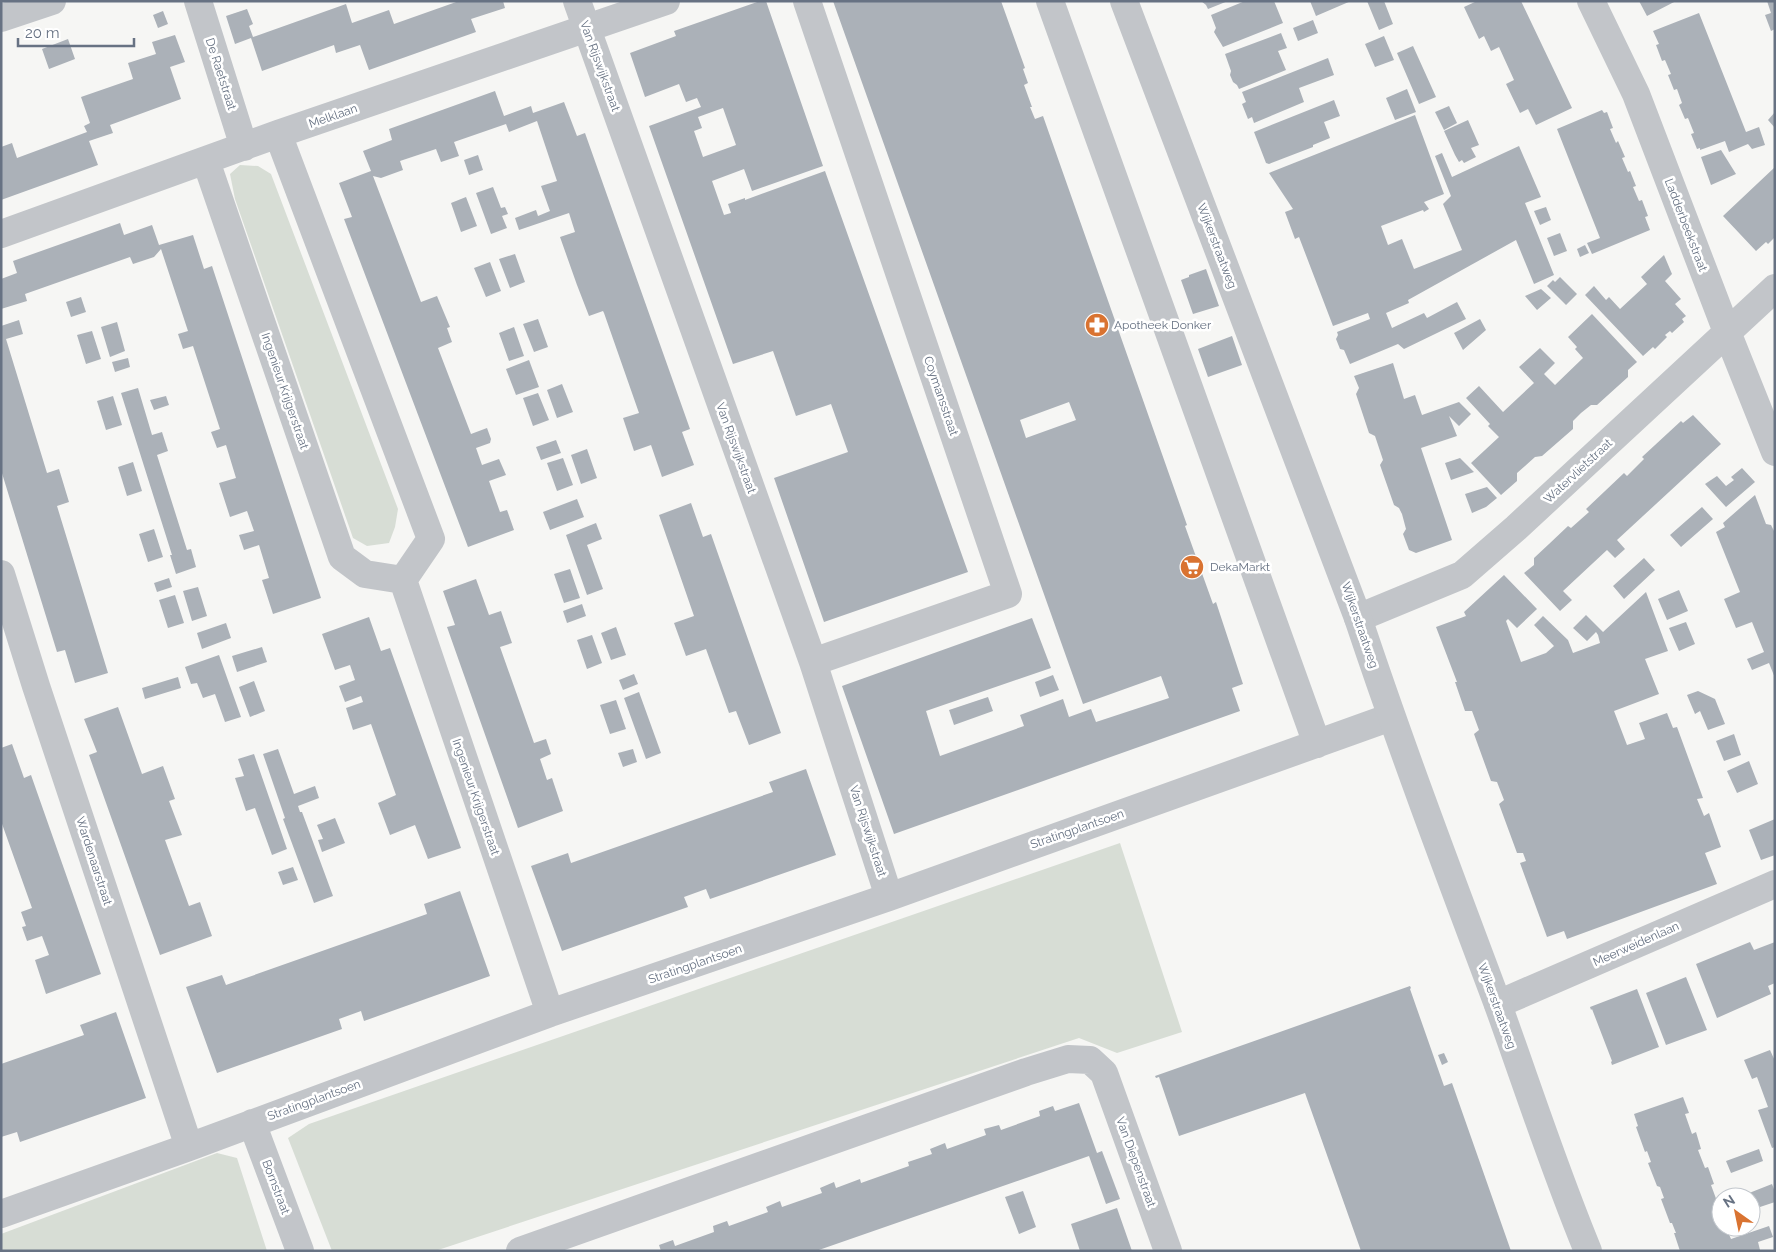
<svg xmlns="http://www.w3.org/2000/svg" width="1776" height="1252" font-family="Raleway,sans-serif">
<style>
.green{fill:#d7ddd5}
.building{fill:#abb1b8;fill-rule:evenodd}
.lines{fill:none;stroke-linecap:round;stroke-linejoin:round}
.minor{stroke:#c2c5c9;stroke-width:28}
.tertiary{stroke:#c2c5c9;stroke-width:28}
.labels{text-anchor:middle;dominant-baseline:central;stroke-width:5;stroke-linejoin:round;paint-order:stroke}
.street-label{font-size:12px;fill:#677283;stroke:#fff}
.poi-label{font-size:12px;fill:#677283;stroke:#fff;text-anchor:start}
</style>
<rect width="100%" height="100%" fill="#f6f6f4"/>
<path class="green" d="M240,165L258,166L271,174L398,509L395,527L389,543L367,546L353,538L235,199L230,174Z
M1120,843L1182,1032L1117,1053L1079,1038L435,1251H332L288,1138L309,1124Z
M217,1153L237,1158L267,1251H1V1234Z"/>
<path class="building" d="M459,1H503L505,8L471,19L476,32L369,70L360,45L336,53L334,45L262,71L251,38L235,44L226,16L247,9L253,24L249,26L253,37L346,4L352,23L389,10L394,24Z
M760,1H766L823,166L752,191L744,169L712,181L724,215L731,213L728,204L745,198V200L825,171L968,572L824,622L774,478L848,452L831,404L796,416L773,351L733,364L649,126L701,107L697,98L686,102L679,84L645,97L630,53L676,36L674,31ZM723,108L736,145L703,157L694,131L702,128L698,117Z
M833,1H1001L1025,68L1023,69L1028,83L1024,85L1032,107H1030L1035,119L1043,116L1187,525L1185,526L1213,604L1216,602L1243,684L1232,688L1240,711L894,834L842,686L1032,618L1051,668L926,711L940,756L1024,726L1020,715L1063,699L1069,717L1091,709L1096,722L1169,698L1161,676L1083,704ZM1069,402L1076,420L1026,438L1020,420Z
M1201,1H1228L1208,9L1206,5Z
M1245,1H1274L1283,23L1223,47L1214,32L1216,28L1211,15Z
M1310,1H1351L1316,16Z
M1367,1H1384L1393,24L1379,30Z
M1477,1H1521L1572,108L1536,125L1528,109L1520,113L1506,84L1514,80L1499,47L1491,51L1484,36L1479,39L1464,7Z
M1639,1H1676L1647,16Z
M1767,1H1775V29L1771,31L1765,15L1771,13Z
M163,11L168,24L158,28L153,15Z
M1699,13L1746,132L1759,127L1765,145L1752,149L1748,144L1729,152L1725,141L1700,150V148L1697,149L1691,134L1694,133L1688,118L1685,119L1679,105L1682,103L1677,89L1674,90L1668,75L1671,74L1665,60L1662,61L1656,45L1659,44L1653,31Z
M1313,20L1318,33L1298,41L1293,28Z
M1281,33L1287,48L1278,51L1286,70L1239,89L1237,85L1233,82L1230,75L1231,71L1225,54Z
M175,35L185,62L170,67L181,99L110,125L113,133L89,141L98,165L1,200V147L12,143L17,158L87,132L84,126L90,123L81,97L133,79L128,63L156,54L152,42Z
M1384,36L1394,60L1375,67L1365,44Z
M68,39L75,59L49,69L42,49Z
M1413,46L1436,97L1419,104L1397,53Z
M1328,58L1334,75L1299,88L1304,102L1254,123L1252,117L1248,119L1242,104L1246,102L1242,92Z
M1407,89L1416,112L1395,120L1386,98Z
M495,91L504,116L531,106L533,113L564,102L577,136L585,133L690,429L682,432L694,465L662,477L651,445L634,451L623,418L639,413L604,313L603,311L589,316L577,285L560,237L575,232L569,213L519,230L515,218L536,210L538,216L550,211L541,186L557,181L537,121L509,132L506,124L454,142L459,156L441,162L436,149L400,161L403,170L381,178L373,176L421,302L437,296L450,327L447,328L452,342L438,348L471,434L487,428L491,439L490,443L476,448L482,465L499,459L506,475L489,481L500,512L507,510L514,530L468,547L344,219L352,217L339,183L371,171L363,151L392,140L389,129Z
M1334,100L1340,116L1324,122L1330,138L1313,145V147L1269,164L1266,163L1254,132Z
M1449,106L1457,123L1444,130L1435,112Z
M1602,110L1604,113L1607,112L1613,128L1610,129L1616,143L1618,141L1625,157L1622,158L1628,172L1630,171L1636,186L1633,187L1639,201L1642,200L1648,216L1645,217L1650,230L1592,254L1587,243L1600,238L1557,129Z
M1775,112V128L1768,120Z
M1415,115L1444,194L1424,202L1429,209L1424,212L1423,210L1381,226L1388,245L1402,239L1414,269L1462,250L1443,204L1451,196L1435,156L1442,153L1452,177L1519,146L1541,197L1525,203L1554,275L1534,284L1516,240L1408,300L1409,303L1386,313L1392,328L1424,313L1427,318L1457,302L1466,319L1404,349L1398,344L1350,364L1344,350L1340,349L1336,339L1338,335L1337,332L1370,319L1368,313L1333,326L1299,237L1295,239L1285,212L1293,209L1269,173Z
M1468,120L1479,145L1471,148L1476,157L1464,163L1462,160L1459,162L1455,155L1444,131Z
M1721,150L1736,174L1711,185L1701,157Z
M478,155L483,170L469,175L464,160Z
M1775,167V237L1768,244L1766,242L1756,251L1723,216Z
M493,187L501,208L505,207L508,214L502,216L507,228L491,234L476,193Z
M466,197L477,226L461,232L451,203Z
M1546,207L1551,220L1540,225L1534,211Z
M120,223L124,235L152,225L159,245L193,235L204,269L212,266L321,598L273,614L262,580L269,578L259,545L244,550L239,535L254,531L247,511L230,517L219,483L236,478L226,445L217,448L211,432L220,429L193,346L183,349L178,334L188,331L161,249L154,257L133,264L130,257L25,294L27,301L1,309V279L17,273L13,261Z
M1560,233L1567,251L1554,256L1547,238Z
M1585,245L1589,253L1580,257L1577,249Z
M515,254L525,282L510,288L499,259Z
M1664,255L1672,274L1665,281L1681,299L1675,304L1686,316L1682,319L1684,322L1672,333L1670,331L1665,335L1667,337L1655,349L1653,347L1643,356L1585,295L1594,286L1606,300L1609,297L1620,309L1647,284L1641,277Z
M490,262L501,291L486,297L474,268Z
M1206,269L1219,306L1193,314L1181,280L1189,277V275Z
M1560,277L1577,294L1566,305L1547,286L1553,280L1555,282Z
M1541,289L1551,298L1537,310L1525,296Z
M81,297L86,312L71,317L66,302Z
M1592,314L1637,362L1628,370V377L1597,405H1591L1581,413L1573,421V429L1542,456L1535,457L1525,466L1517,473V481L1501,495L1471,463L1499,437L1488,426L1490,424L1466,398L1479,386L1503,412L1534,383L1519,367L1540,348L1555,363L1544,374L1555,385L1583,358L1575,349L1577,347L1568,337Z
M538,319L548,347L534,352L523,324Z
M1480,319L1486,330L1463,350L1454,333Z
M19,320L23,334L6,339L47,473L59,469L69,502L57,506L108,673L75,683L65,650L57,652L1,470V326Z
M117,322L125,351L110,357L101,327Z
M514,327L524,356L509,361L499,333Z
M92,331L101,359L86,364L77,335Z
M1232,336L1242,365L1208,377L1198,349Z
M128,358L130,367L115,372L112,362Z
M529,360L539,387L516,395L506,369Z
M1393,363L1404,399L1415,395L1422,415L1459,402L1471,414L1459,426L1449,416L1457,436L1421,448L1452,540L1416,553L1409,550L1403,534L1406,529L1402,514L1399,508L1394,505L1380,465L1383,460L1375,436L1369,433L1356,394L1359,388L1354,376Z
M562,384L573,412L557,418L547,390Z
M138,388L152,435L162,432L168,451L157,455L187,550L191,549L196,567L176,574L170,555H172L121,393Z
M538,393L549,420L533,426L523,398Z
M113,396L122,425L106,430L97,401Z
M166,396L169,405L154,410L150,400Z
M1693,415L1721,444L1617,540L1625,549L1615,558L1607,550L1563,591L1572,600L1560,611L1524,573L1534,565V558L1549,544L1568,526L1571,528L1589,512L1586,509L1624,473L1627,476L1644,459L1642,457L1681,421L1683,423Z
M556,440L561,453L541,460L536,447Z
M587,449L597,478L581,484L571,455Z
M563,458L573,485L557,491L547,463Z
M1460,458L1474,472L1451,480L1445,463Z
M133,462L142,491L127,496L118,467Z
M1742,468L1755,482L1726,507L1705,484L1717,476L1726,486L1734,480L1731,477Z
M1487,487L1497,498L1486,507L1472,513L1465,494Z
M1755,495L1766,524L1771,525L1775,533V678L1769,663L1752,670L1747,659L1764,652L1752,622L1736,628L1724,599L1740,592L1716,532L1725,527L1723,523Z
M577,499L584,517L550,530L543,512Z
M691,503L703,537L711,534L781,733L749,745L736,711L729,713L706,649L686,656L674,623L694,616L659,515Z
M1702,507L1713,519L1681,547L1670,535Z
M596,523L602,539L587,545L603,589L587,595L566,535Z
M154,529L163,557L148,562L139,534Z
M1644,558L1655,570L1624,599L1613,586Z
M570,569L580,598L564,603L554,574Z
M1504,575L1537,609L1517,628L1508,619L1506,621L1521,662L1546,653L1554,646L1534,625L1543,616L1568,640L1573,653L1600,643L1598,635L1596,632L1587,641L1573,628L1586,615L1603,632L1646,592L1668,651L1645,659L1659,694L1614,711L1627,745L1645,739L1639,723L1667,713L1673,728L1677,727L1703,798L1697,799L1704,816L1709,813L1721,847L1705,853L1717,884L1567,939L1564,931L1547,937L1520,863L1526,861L1523,853H1517L1499,804L1504,800L1497,782L1491,781L1474,734L1479,730L1472,711H1465L1455,682H1457L1436,627L1466,616L1464,612Z
M169,578L172,587L157,592L154,583Z
M476,579L489,615L501,611L512,643L500,647L534,743L546,739L551,754L540,759L547,780L552,778L563,811L518,828L447,627L455,625L443,591Z
M198,587L207,616L192,621L183,591Z
M1679,590L1688,611L1667,620L1658,599Z
M175,595L184,623L168,628L159,600Z
M582,604L586,616L567,623L563,611Z
M369,617L381,651L390,648L461,848L428,859L415,825L390,835L378,803L396,795L371,724L353,730L346,708L363,702L361,696L345,702L339,686L355,680L350,665L335,670L322,634Z
M1686,622L1695,644L1679,651L1669,628Z
M226,623L231,638L202,649L197,633Z
M616,627L626,655L611,660L601,633Z
M592,635L602,663L587,669L577,640Z
M262,647L267,662L237,672L232,656Z
M219,655L241,717L225,722L215,694L203,698L197,683L191,684L185,667Z
M634,674L638,684L623,690L619,680Z
M1053,675L1059,690L1040,697L1035,682Z
M178,677L181,688L145,699L142,688Z
M254,681L265,711L250,717L239,687Z
M1698,691L1715,699L1725,724L1708,730L1700,711L1695,714L1687,695Z
M639,692L661,753L646,759L624,698Z
M988,697L993,711L954,725L949,710Z
M616,700L626,729L610,734L600,705Z
M118,707L142,774L163,766L175,799L169,801L182,835L165,840L189,906L200,902L212,936L160,955L89,755L97,752L84,719Z
M1734,734L1741,755L1724,761L1716,741Z
M12,744L24,778L31,775L101,974L46,994L35,960L49,955L42,936L27,941L22,927L26,926L21,912L32,908L1,821V748Z
M278,749L294,794L315,786L319,798L298,806L300,812H302L333,896L314,903L283,819L285,818L263,754Z
M633,749L637,762L623,767L618,753Z
M254,754L287,849L272,855L255,808L246,811L235,778L244,776L238,759Z
M1749,761L1758,784L1737,793L1727,771Z
M806,769L836,855L710,899L706,889L684,897L688,907L562,951L531,866L568,853L571,863L773,792L769,782Z
M335,818L345,843L322,852L318,840L323,839L317,825Z
M1775,819V855L1761,860L1749,830Z
M293,867L298,880L283,885L278,872Z
M460,891L490,976L364,1021L361,1011L339,1019L342,1029L217,1073L186,987L222,975L226,985L427,914L424,904Z
M1750,942L1754,950L1775,942V983L1768,986L1771,994L1717,1018L1696,964Z
M1686,977L1707,1030L1666,1045L1646,993Z
M1410,986L1411,988L1410,989L1444,1086L1452,1083L1511,1251H1361L1305,1093L1179,1136L1159,1077L1156,1078L1155,1076Z
M1637,989L1659,1047L1612,1065L1611,1062L1612,1061L1592,1009L1591,1010L1590,1007Z
M116,1012L146,1098L20,1142L17,1132L1,1137V1064L84,1035L80,1025Z
M1770,1050L1775,1061V1147L1772,1148L1758,1110L1768,1107L1757,1077L1752,1079L1744,1060Z
M1444,1053L1448,1062L1442,1065L1438,1055Z
M1683,1097L1689,1113L1685,1114L1692,1134L1696,1132L1701,1149L1698,1150L1705,1168L1708,1167L1714,1184L1711,1185L1718,1204L1721,1203V1227H1726L1731,1239L1769,1226L1773,1237L1758,1242L1760,1250L1680,1251L1674,1233H1676L1672,1223H1670L1661,1199L1664,1198L1660,1187L1657,1186L1648,1163L1651,1162L1647,1151L1645,1152L1636,1127L1638,1126L1634,1114Z
M1079,1103L1097,1153L1102,1151L1120,1199L1106,1204L1089,1156L816,1251H661L659,1245L673,1240L675,1246L714,1232L713,1226L727,1221L729,1226L768,1212L766,1207L780,1201L782,1207L822,1193L820,1188L834,1182L836,1188L860,1179L861,1183L909,1166L908,1162L932,1154L930,1149L945,1143L947,1149L986,1135L984,1129L999,1125L1001,1130L1040,1116L1039,1111L1053,1106L1055,1111Z
M1759,1149L1763,1161L1731,1173L1726,1161Z
M1772,1184L1775,1192V1202L1751,1210V1197H1739Z
M1023,1191L1036,1227L1019,1234L1005,1197Z
M1117,1208L1132,1251H1080L1071,1224Z"/>
<g class="lines">
<path class="minor" d="M198,1L244,147
M577,1L813,662L889,897
M807,1L1008,594L813,662
M1050,1L1317,744
M1591,1L1636,94L1727,332L1775,452
M1,18L52,1
M278,134L431,539L403,580
M206,161L342,557L365,574L403,580
M1,234L278,134L666,1
M1,574L36,686L189,1147
M403,580L550,1013
M1358,618L1462,575L1516,528L1775,288
M1498,1004L1775,884
M252,1123L300,1251
M1,1214L189,1147L550,1013L889,897L1391,717
M520,1251L1026,1072L1068,1059L1090,1060L1104,1073L1168,1251"/>
<path class="tertiary" d="M1124,1L1358,618C1401,747 1449,874 1497,1002C1527,1085 1554,1169 1588,1251"/>
</g>
<defs>
<g id="pharmacy-disc" transform="scale(1.25)"><circle r="9.5" fill="#d97331" stroke="#fff"/><path d="M-2-6h4v4h4v4h-4v4h-4v-4h-4v-4h4Z" fill="#fff"/></g>
<g id="supermarket-disc" transform="scale(1.25)"><circle r="9.5" fill="#d97331" stroke="#fff"/><path d="M-6-5.5h2.5l.6 2H6L4.5 2H-2.5L-4.4-4H-6ZM-1.5 3.2a1.3 1.3 0 1 0 .1 0ZM3 3.2a1.3 1.3 0 1 0 .1 0Z" fill="#fff"/></g>
</defs>
<g fill-rule="evenodd">
<use href="#pharmacy-disc" x="1097" y="325"/>
<use href="#supermarket-disc" x="1192" y="567"/>
</g>
<g class="labels">
<g class="street-label">
<text transform="translate(600 66) rotate(70)">Van Rijswijkstraat</text>
<text transform="translate(221 74) rotate(72)">De Raetstraat</text>
<text transform="translate(333 116) rotate(-19)">Melklaan</text>
<text transform="translate(1686 225) rotate(69)">Ladderbeekstraat</text>
<text transform="translate(1217 246) rotate(69)">Wijkerstraatweg</text>
<text transform="translate(285 391) rotate(71)">Ingenieur Krijgerstraat</text>
<text transform="translate(941 396) rotate(71)">Coymansstraat</text>
<text transform="translate(736 448) rotate(70)">Van Rijswijkstraat</text>
<text transform="translate(1578 471) rotate(-43)">Watervlietstraat</text>
<text transform="translate(1360 625) rotate(71)">Wijkerstraatweg</text>
<text transform="translate(476 797) rotate(71)">Ingenieur Krijgerstraat</text>
<text transform="translate(1077 829) rotate(-19)">Stratingplantsoen</text>
<text transform="translate(868 831) rotate(72)">Van Rijswijkstraat</text>
<text transform="translate(94 861) rotate(72)">Wardenaarstraat</text>
<text transform="translate(1636 944) rotate(-24)">Meerweidenlaan</text>
<text transform="translate(695 964) rotate(-19)">Stratingplantsoen</text>
<text transform="translate(1497 1006) rotate(70)">Wijkerstraatweg</text>
<text transform="translate(314 1100) rotate(-20)">Stratingplantsoen</text>
<text transform="translate(1136 1162) rotate(70)">Van Diepenstraat</text>
<text transform="translate(276 1187) rotate(69)">Bornstraat</text>
</g>
<g class="poi-label">
<text x="1114" y="325">Apotheek Donker</text>
<text x="1210" y="567">DekaMarkt</text>
</g>
</g>
<rect width="1776" height="1252" fill="none" stroke="#677283" stroke-width="5"/>
<g transform="translate(1736 1212) rotate(327)"><circle r="24" fill="#ffffff" stroke="#c2c7cd"/>
<path d="M0-4L9 19L0 12L-9 19Z" fill="#d97331"/>
<text y="-8" font-size="14" font-weight="bold" text-anchor="middle" fill="#677283">N</text>
</g>
<path d="M18 38v8h116v-8" fill="none" stroke="#677283" stroke-width="2.5"/>
<text x="25" y="38" font-size="15" fill="#677283" stroke="#ffffff" stroke-width="4" paint-order="stroke">20 m</text>
</svg>
